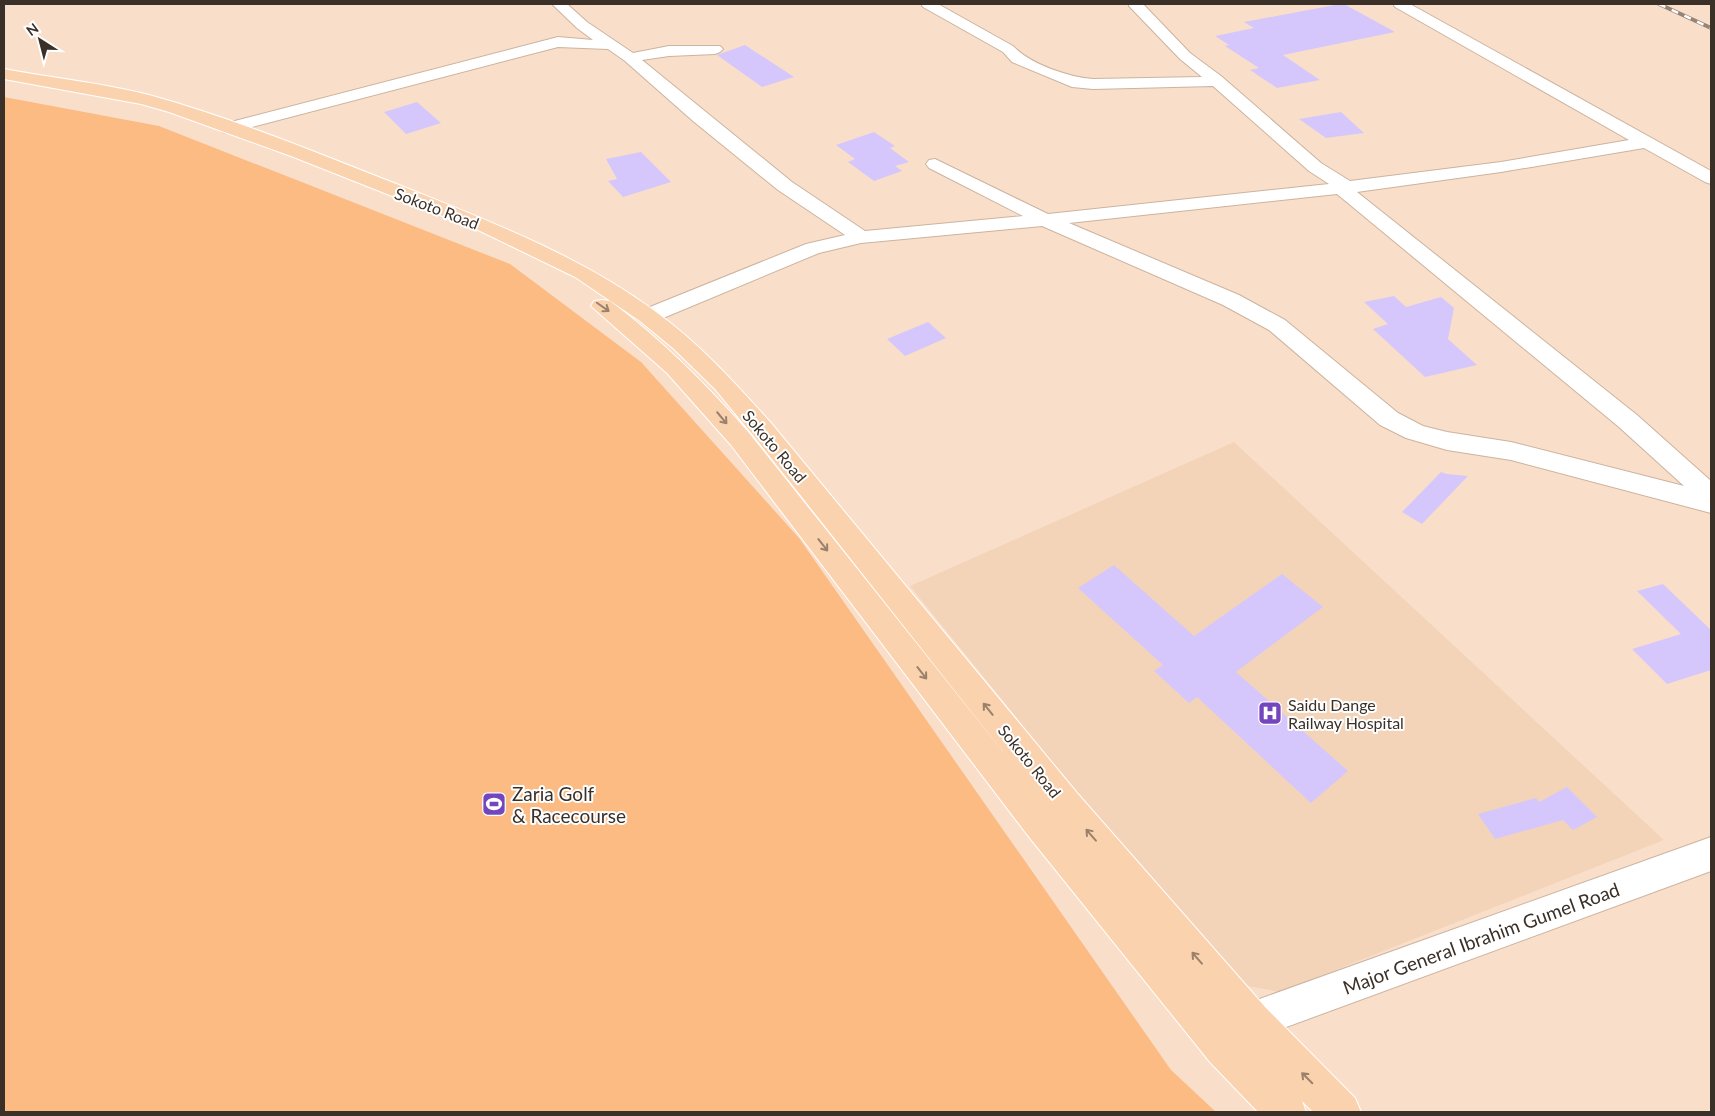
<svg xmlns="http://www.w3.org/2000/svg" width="1715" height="1116" font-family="Lato,sans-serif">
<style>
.built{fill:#f3d4b9}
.green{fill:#fbbb83}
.building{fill:#d5c7fb}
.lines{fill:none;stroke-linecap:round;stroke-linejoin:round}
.minor-casing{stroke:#ccb39e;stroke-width:2}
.major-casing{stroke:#fff;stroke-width:2}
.minor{fill:#fff;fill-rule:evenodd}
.major{fill:#fbd2ae;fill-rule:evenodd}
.rail-casing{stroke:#968476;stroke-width:4}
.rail{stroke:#fff;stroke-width:2.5;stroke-dasharray:7;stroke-linecap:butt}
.oneway{stroke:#9a816b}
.labels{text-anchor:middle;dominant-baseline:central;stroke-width:4;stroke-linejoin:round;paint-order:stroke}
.street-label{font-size:16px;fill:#3a3028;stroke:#fff}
.poi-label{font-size:16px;fill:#3a3028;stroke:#fff;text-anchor:start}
.near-poi-label{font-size:19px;fill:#3a3028;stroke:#fff;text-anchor:start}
.near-street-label{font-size:19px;fill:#3a3028;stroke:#fff}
</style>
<rect width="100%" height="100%" fill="#f9dfca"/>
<path class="built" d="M1234,442L1664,840L1280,992L1231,983L910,586Z"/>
<path class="green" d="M4,97L159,126L510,264L641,362L799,538L1171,1070L1216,1112H4Z"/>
<path class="building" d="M1340,4H1344L1395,32L1283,55L1320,80L1277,88L1250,70L1259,68L1225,46L1229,45L1215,36L1254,28L1244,22Z
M745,45L794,77L762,87L717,55Z
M417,102L441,123L406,134L384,112Z
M1341,112L1364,133L1326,138L1299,119Z
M874,132L895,146L890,148L909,162L895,166L902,171L874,181L848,162L855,159L836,145Z
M641,152L671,182L623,197L608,181L617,179L606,159Z
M1394,296L1406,307L1441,297L1454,308L1448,339L1477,365L1425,377L1373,329L1388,324L1364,302Z
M928,322L946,338L905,356L887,339Z
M1441,472L1447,474L1468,476L1422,524L1402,512Z
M1114,565L1194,636L1282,574L1323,607L1236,672L1348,771L1311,803L1197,697L1189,703L1154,671L1163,665L1078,588Z
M1663,584L1711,630V670L1667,684L1632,649L1681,634L1637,591Z
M1567,787L1597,817L1573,830L1563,820L1495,839L1478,814L1536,798L1539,802Z"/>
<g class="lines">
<g class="minor-casing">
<path id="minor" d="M552,4H567L587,22L633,53L669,46H720L723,49L720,52L715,54L669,56L642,60L792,182L865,231L1023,216L929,168L926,164L929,160L935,159L1048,214L1329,184L1309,171L1213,86L1093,89L1072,87L1012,62L1003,52L923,7L921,4H938L1013,46C1030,64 1068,77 1093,79L1202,77L1180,59L1129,6V4H1143L1190,53L1221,76L1321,163L1350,181L1501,162L1629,140L1395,7L1393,4H1410L1711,171V184L1705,182L1644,148L1501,172L1357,192L1637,415L1711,481V513L1511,460L1447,450L1406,438L1380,425L1269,330L1223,305L1042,226L861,243L819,253L656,321L648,323L640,321L637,316L640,311L806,244L845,235L778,190L693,121L625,61L608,49L558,47L229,133L223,132L220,128L223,124L558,37L593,40L577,28ZM1337,194L1619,427L1684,486L1511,442L1447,432L1423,426L1398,413L1285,320L1239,295L1069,223Z
M1711,837V871L1251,1040L1237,1035L1232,1021L1237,1007L1251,1002Z"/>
</g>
<g class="major-casing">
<path id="major" d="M4,69C52,78 102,83 149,95C237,119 324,156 409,189C494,223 582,257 656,312C699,343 735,383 771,423L1077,793L1265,1007L1355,1098L1361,1112H1313L1302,1101L1306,1112H1258L1210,1062L1026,833L731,445L667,373L591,306L594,301L602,300L610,301C662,340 706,384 749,433L1015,767L753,435L715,389L674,349L640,321L575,277L478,230L291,156L169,112L141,104L4,79Z"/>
</g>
<use href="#minor" class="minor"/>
<use href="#major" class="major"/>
<g class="rail-casing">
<path id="rail" d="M1659,4L1711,28"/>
</g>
<use href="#rail" class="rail"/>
</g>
<defs><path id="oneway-shaft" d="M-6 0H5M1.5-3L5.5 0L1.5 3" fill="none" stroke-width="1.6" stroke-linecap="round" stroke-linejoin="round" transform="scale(1.25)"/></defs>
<g class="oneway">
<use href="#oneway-shaft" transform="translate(603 307) rotate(35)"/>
<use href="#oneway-shaft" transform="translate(722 418) rotate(50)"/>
<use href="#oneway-shaft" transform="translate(823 545) rotate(52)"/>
<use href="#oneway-shaft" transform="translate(922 673) rotate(52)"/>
<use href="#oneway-shaft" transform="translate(988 709) rotate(-129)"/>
<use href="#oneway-shaft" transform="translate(1091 835) rotate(-131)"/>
<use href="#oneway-shaft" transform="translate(1197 958) rotate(-131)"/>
<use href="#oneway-shaft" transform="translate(1307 1078) rotate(-135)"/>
</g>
<defs>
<g id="hospital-square" transform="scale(1.25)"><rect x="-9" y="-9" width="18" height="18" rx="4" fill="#7446be" stroke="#fff"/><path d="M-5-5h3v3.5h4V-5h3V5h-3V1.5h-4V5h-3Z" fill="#fff"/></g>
<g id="stadium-square" transform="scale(1.25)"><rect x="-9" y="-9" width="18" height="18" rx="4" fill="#7446be" stroke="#fff"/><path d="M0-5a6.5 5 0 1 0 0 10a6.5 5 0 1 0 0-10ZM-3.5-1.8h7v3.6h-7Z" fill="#fff"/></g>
</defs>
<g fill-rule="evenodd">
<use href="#hospital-square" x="1270" y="713"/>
<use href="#stadium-square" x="494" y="804"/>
</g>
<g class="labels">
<g class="street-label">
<text transform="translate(437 208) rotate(21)">Sokoto Road</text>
<text transform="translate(775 446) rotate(50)">Sokoto Road</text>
<text transform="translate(1030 761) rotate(51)">Sokoto Road</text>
</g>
<g class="poi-label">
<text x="1288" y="704">Saidu Dange<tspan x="1288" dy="18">Railway Hospital</tspan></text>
</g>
<g class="near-poi-label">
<text x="512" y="793">Zaria Golf<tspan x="512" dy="22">&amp; Racecourse</tspan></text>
</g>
<g class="near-street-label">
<text transform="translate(1481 938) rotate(-20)">Major General Ibrahim Gumel Road</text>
</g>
</g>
<rect width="1715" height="1116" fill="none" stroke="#3a3028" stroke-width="10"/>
<g transform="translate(40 40) rotate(324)" stroke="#ffffff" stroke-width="4" paint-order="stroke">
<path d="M0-4L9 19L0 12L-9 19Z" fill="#3a3028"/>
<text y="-8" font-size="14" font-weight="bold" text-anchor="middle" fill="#3a3028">N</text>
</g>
</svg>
